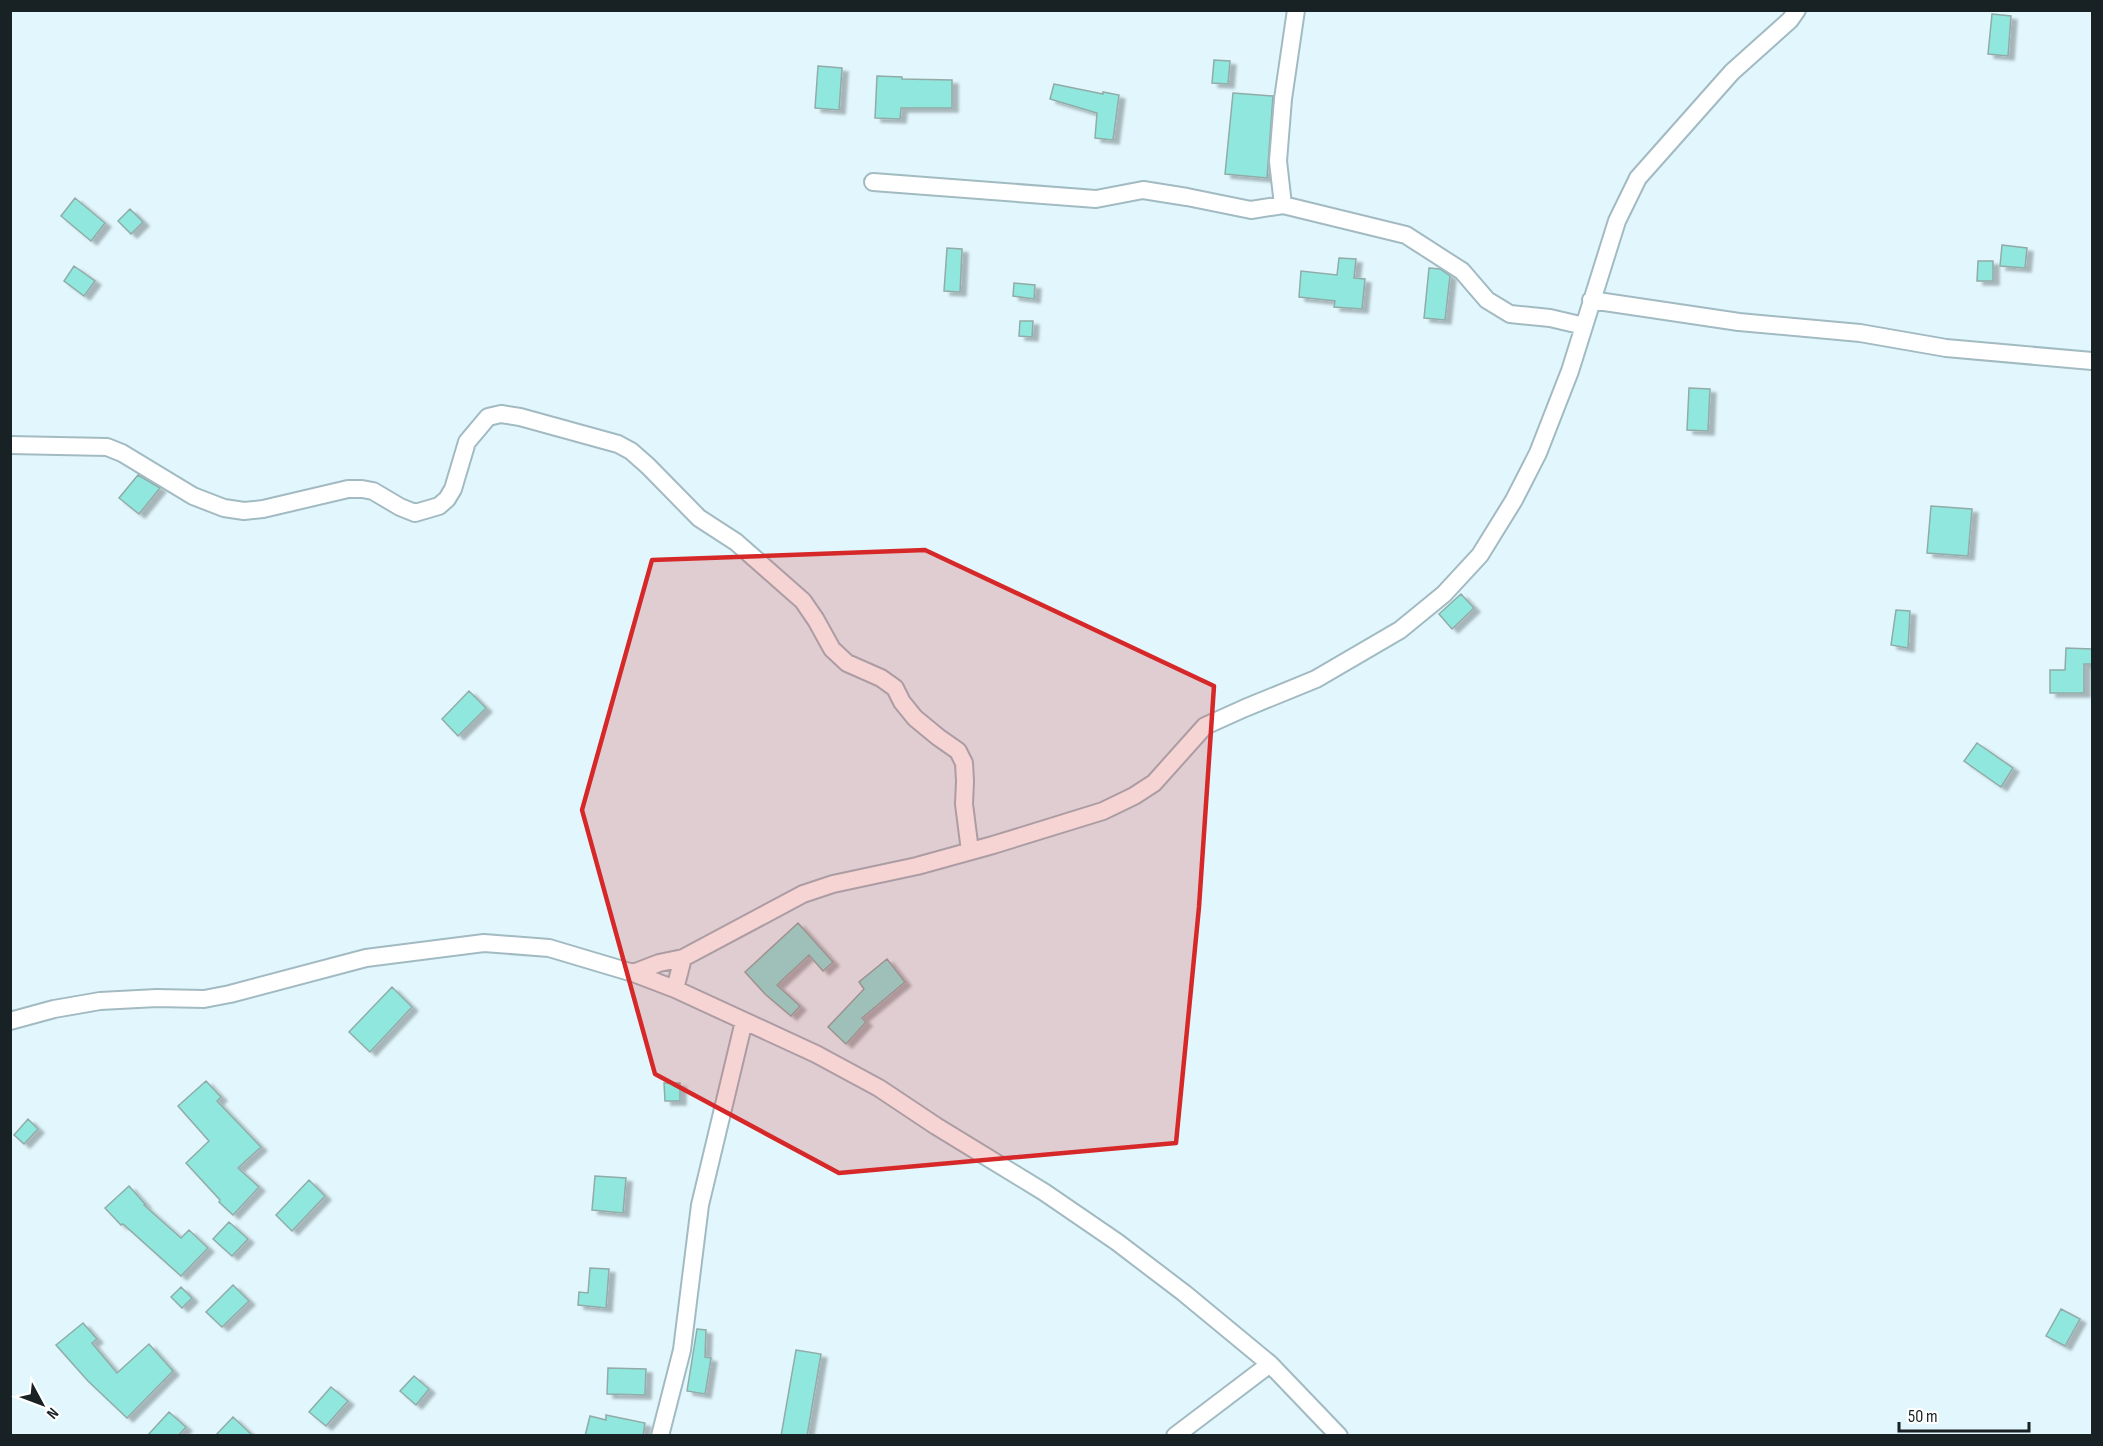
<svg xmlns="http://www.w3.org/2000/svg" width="2103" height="1446" font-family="'Sofia Sans Condensed',sans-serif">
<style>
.building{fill:#90e7de;stroke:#91aca8;stroke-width:1.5;filter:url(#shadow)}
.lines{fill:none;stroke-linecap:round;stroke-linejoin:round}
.minor-casing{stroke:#a2bac2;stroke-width:20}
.minor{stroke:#fff;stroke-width:16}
.marked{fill:#d62828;fill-opacity:0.2;stroke:#d62828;stroke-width:4.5;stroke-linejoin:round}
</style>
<defs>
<filter id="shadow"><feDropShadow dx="6" dy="4" stdDeviation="1.5" flood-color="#0004"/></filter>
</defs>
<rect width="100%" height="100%" fill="#e2f7fd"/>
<path class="building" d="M1992,14L2011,16L2008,56L1988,54Z
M1214,60L1230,61L1228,84L1212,83Z
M818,66L842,68L839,110L815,108Z
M877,76L902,77V79L952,80V108H901L900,119L875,118Z
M1054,84L1103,94V92L1119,95L1113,140L1095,138L1097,113L1050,99Z
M1233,93L1273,96L1267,178L1225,174Z
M75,198L105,223L91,241L61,216Z
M130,209L143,222L131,234L118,221Z
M2002,245L2027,248L2025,268L2000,266Z
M947,248L962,249L960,292L944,291Z
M1339,258L1356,259L1354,278L1365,279L1362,309L1334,307L1335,301L1299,297L1301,271L1337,275Z
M1978,261H1993V281H1977Z
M74,266L95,281L84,296L64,281Z
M1429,268L1440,269L1450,276L1445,320L1424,318Z
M1014,283L1035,285L1034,299L1013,296Z
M1020,321H1033L1032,337L1019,336Z
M1689,388L1710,389L1708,431L1687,430Z
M138,475L160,488L139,514L119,498Z
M1931,506L1972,509L1968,556L1927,553Z
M1461,594L1474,608L1452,629L1439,614Z
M1896,610L1910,611L1908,648L1891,645Z
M2066,648L2092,649V664H2084V693H2050V670H2065Z
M469,691L486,708L458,736L442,719Z
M1977,743L2013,768L2001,787L1964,761Z
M798,923L833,962L823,971L809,955L777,985L800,1006L791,1016L765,994L745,972Z
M887,959L905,982L862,1018L866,1022L846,1044L828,1027L864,989L859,982Z
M392,987L412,1007L370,1052L349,1032Z
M206,1081L221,1097L217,1101L261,1147L238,1168L259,1187L233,1215L219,1202L220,1200L186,1163L209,1141L178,1106Z
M664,1083H680V1101H665Z
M28,1119L38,1129L24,1144L14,1135Z
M595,1176L626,1178L623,1213L592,1210Z
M309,1180L325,1196L292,1231L276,1215Z
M129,1186L145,1204L144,1205L181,1238L189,1230L208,1248L181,1276L123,1224L121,1225L105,1208Z
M229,1222L248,1239L232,1256L213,1239Z
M590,1268L609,1269L606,1308L578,1305L579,1292L588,1293Z
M233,1285L249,1301L222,1327L206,1312Z
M181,1287L192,1298L182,1308L171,1297Z
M2061,1309L2080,1319L2065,1346L2046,1336Z
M83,1323L97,1339L92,1343L117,1373L149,1344L173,1371L127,1418L88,1381L56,1345Z
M697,1329L706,1330L705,1357L711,1358L705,1394L687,1391Z
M796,1350L821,1354L807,1436H781Z
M608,1368L646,1369L645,1395L607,1394Z
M414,1376L429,1389L416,1405L400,1391Z
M331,1387L348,1401L326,1426L309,1412Z
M169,1412L186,1427L178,1436H147Z
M606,1415L645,1423L643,1436H585L590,1416L606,1420Z
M233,1417L253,1436H215Z"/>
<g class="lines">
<g class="minor-casing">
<path id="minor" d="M873,182L1096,199L1143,190L1187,197L1251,210L1283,205L1406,235L1462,271L1487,300L1510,314L1550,318L1584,326
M1283,205L1278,161L1283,99L1296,10
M1591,300L1739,322L1860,333L1946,348L2092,361
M10,445L107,447L122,453L193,496L224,508L244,511L263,509L348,489H362L373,491L400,507L415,513L439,506L447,499L453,489L467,442L488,417L501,414L520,417L618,444L631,451L648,466L699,518L736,542L803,601L816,620L832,649L847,663L881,678L895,688L902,702L915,718L938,737L958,751L964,763L965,781L964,804L970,851
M633,973L659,963L683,958L803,894L833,884L917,866L993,845L1103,811L1134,796L1154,783L1205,726L1245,708L1316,679L1400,630L1444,594L1480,555L1514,500L1538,453L1570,371L1617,221L1638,178L1732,72L1790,20L1797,10
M675,989L683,958
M10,1021L54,1009L100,1001L157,998L204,999L230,994L366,958L484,943L549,948L633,973L675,989L816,1054L879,1088L936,1126L1044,1192L1117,1242L1184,1293L1270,1364L1339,1436
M660,1436L682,1350L700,1205L744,1021
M1175,1436L1270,1364"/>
</g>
<use href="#minor" class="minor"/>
</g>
<path class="marked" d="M925,550L1214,686L1199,907L1176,1143L839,1173L655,1074L582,810L652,560Z"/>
<rect width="2103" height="1446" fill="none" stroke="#182124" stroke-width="24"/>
<g transform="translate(42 1404) rotate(131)" stroke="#ffffff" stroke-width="4.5" paint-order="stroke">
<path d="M0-4.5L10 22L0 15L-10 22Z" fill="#182124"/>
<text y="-9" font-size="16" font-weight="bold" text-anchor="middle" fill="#182124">N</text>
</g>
<path d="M1899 1422v9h130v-9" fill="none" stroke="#182124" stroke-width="3"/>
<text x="1908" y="1422" font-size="18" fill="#182124" stroke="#ffffff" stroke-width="4.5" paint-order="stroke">50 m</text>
</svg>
